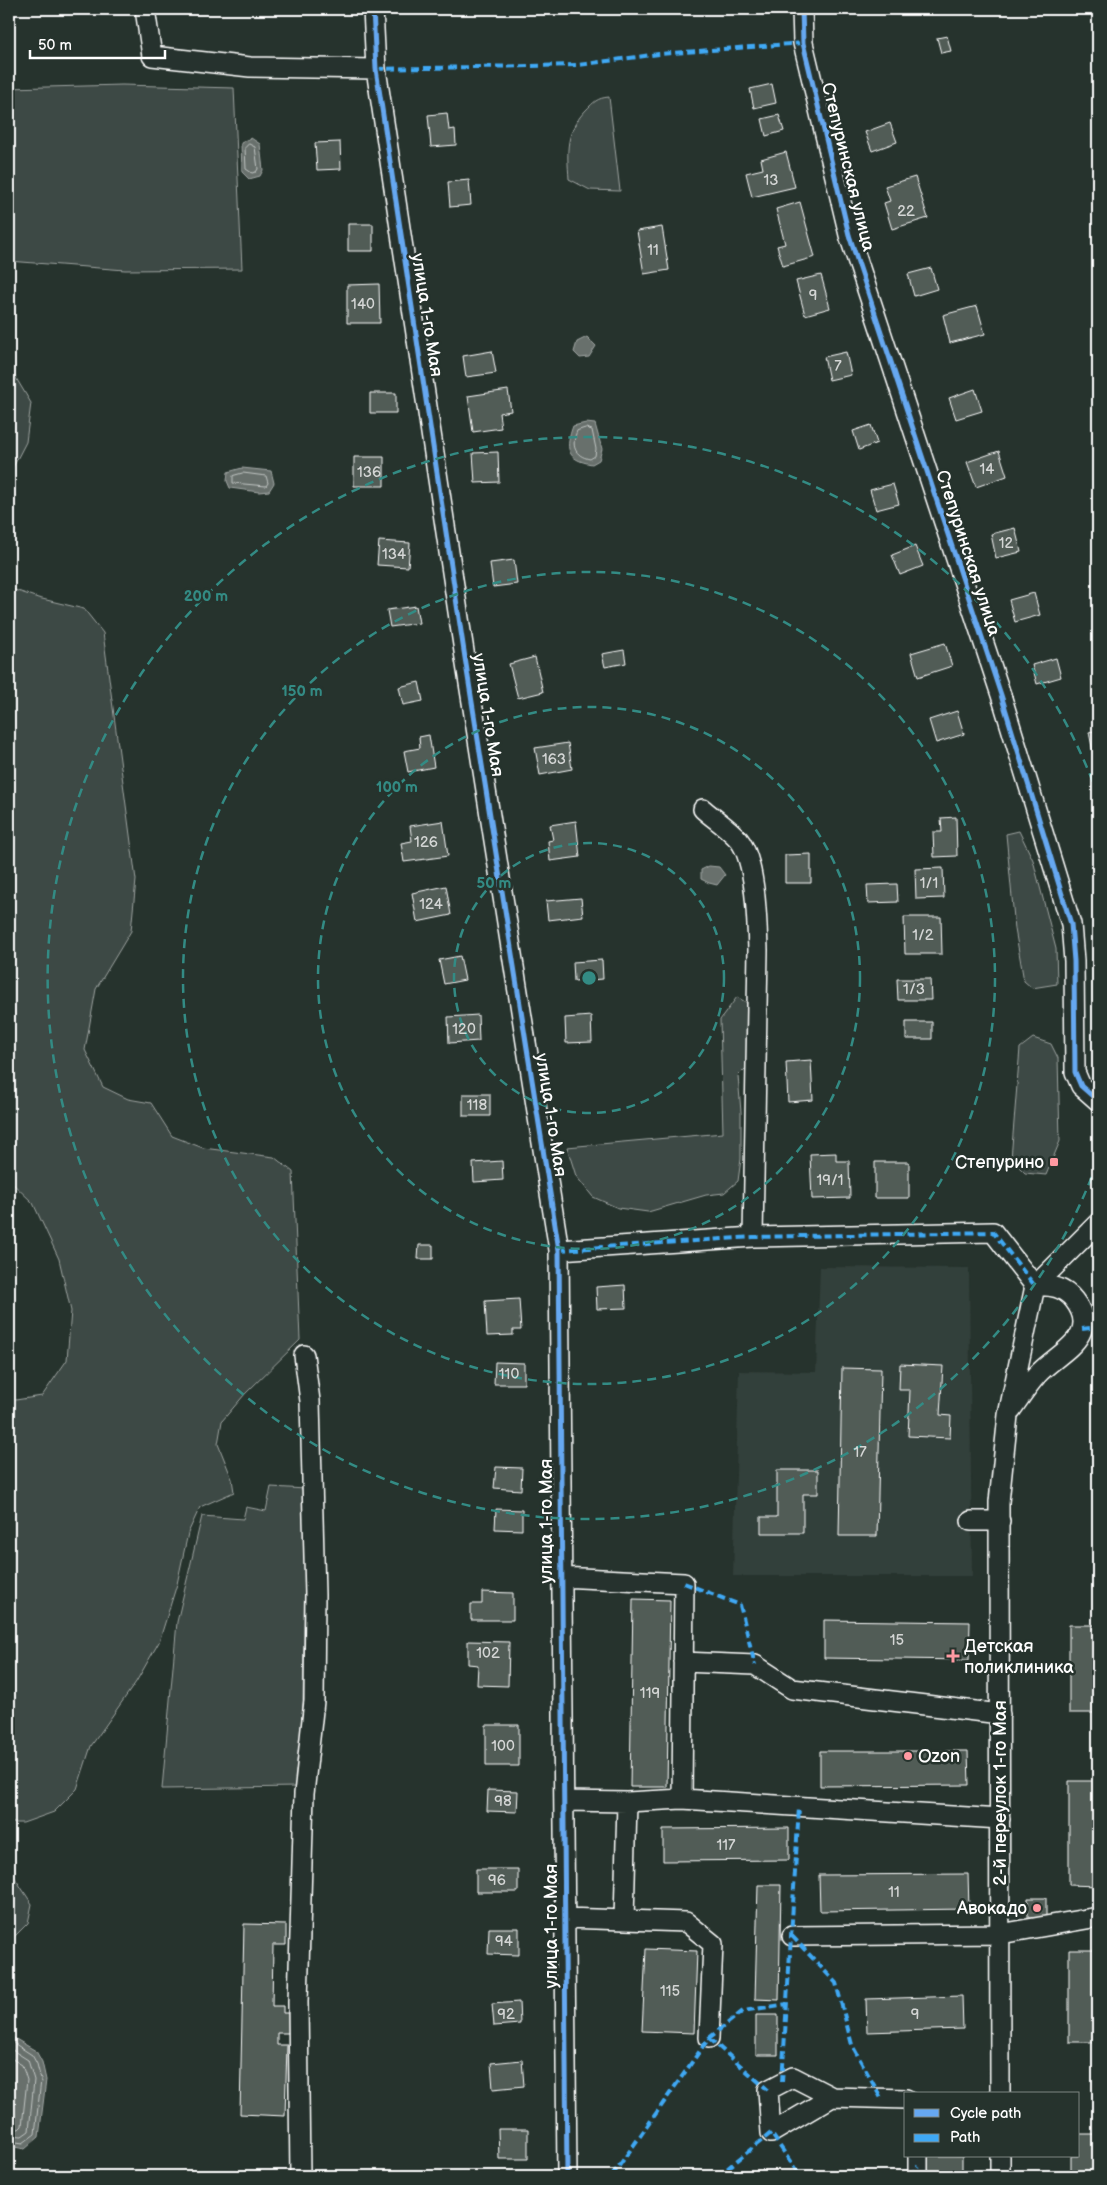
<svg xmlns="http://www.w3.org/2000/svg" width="1107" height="2185" font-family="'Balsamiq Sans',sans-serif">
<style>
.built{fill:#333f3a}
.green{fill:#3e4944;stroke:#9ea4a2}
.water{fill:#67706c;stroke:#a4a9a7}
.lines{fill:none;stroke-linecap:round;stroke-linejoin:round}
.shore{stroke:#c2c6c4;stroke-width:1}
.building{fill:#515c57;stroke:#fff}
.minor-casing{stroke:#fff;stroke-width:22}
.minor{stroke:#26332d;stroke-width:19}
.quiet{stroke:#3fa9f5;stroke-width:4;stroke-dasharray:8 4;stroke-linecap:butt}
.cycleway-casing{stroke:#26332d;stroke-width:8}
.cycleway{stroke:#66a8f1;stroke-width:5}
.ring{fill:none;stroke:#338b84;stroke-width:2.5;stroke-dasharray:9 6}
.poi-dot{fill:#ff9aa2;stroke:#26332d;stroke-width:2}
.labels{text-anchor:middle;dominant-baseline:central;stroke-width:5;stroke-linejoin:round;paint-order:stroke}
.number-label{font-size:15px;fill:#d4d6d5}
.street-label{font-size:18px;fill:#fff;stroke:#26332d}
.poi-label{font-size:18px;fill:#fff;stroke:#26332d;text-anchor:end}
.centre{fill:#338b84;stroke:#26332d;stroke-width:2.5}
.ring-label{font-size:15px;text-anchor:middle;font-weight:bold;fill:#338b84;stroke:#26332d;stroke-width:5;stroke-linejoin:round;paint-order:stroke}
</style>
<rect width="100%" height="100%" fill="#26332d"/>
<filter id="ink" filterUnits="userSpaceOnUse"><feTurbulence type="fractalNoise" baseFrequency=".02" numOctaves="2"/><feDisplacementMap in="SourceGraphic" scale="10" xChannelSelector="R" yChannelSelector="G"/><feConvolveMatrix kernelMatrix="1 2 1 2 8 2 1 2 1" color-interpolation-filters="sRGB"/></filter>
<g filter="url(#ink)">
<path class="built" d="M820,1267L969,1268L972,1576H733L739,1371L816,1372Z"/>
<path class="green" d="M122,85L234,88L242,269L125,270L9,261V88Z
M609,97L620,191L590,190L569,179C567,150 565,132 586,110C594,102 597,98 609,97Z
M9,370L13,373L31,403L26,442L9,475Z
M9,588L38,598L84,609L103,633L136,880L131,931L96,989L85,1050L103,1087L128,1099L151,1103L172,1136L203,1148L274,1157L293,1172L300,1340L245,1394L222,1421L218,1444L232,1479L234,1492L200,1507L188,1533L177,1584L159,1642L136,1682L91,1746L77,1789L54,1812L23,1823H9V1401L42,1396L67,1360L71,1311L59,1259L33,1203L9,1180Z
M1019,831L1033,860L1056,949L1057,984L1032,988L1024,981L1015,929L1006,834Z
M737,997L747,1003L750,1064L738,1076L741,1112V1159L738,1181L724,1193L706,1195L648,1212L618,1208L593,1197L576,1176L567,1147L723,1133L720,1020Z
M1033,1038L1051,1044L1058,1058L1060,1141L1046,1175L1025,1173L1011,1159L1020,1048Z
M271,1487L306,1489L303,1702L297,1787L162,1789L177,1622L202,1516L243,1519L246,1507L266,1511Z
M9,1869L32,1904L28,1923L9,1942Z"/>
<path class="water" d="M251,138L260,144L263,170L260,176L249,179L242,172L241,143Z
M587,337L596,346L589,357L580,358L574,352L577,342Z
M586,423L595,424L602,449L599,460L592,464C566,460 565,448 573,426Z
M242,468L271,471L274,483L269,491L259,492L230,488L227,481L228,472Z
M709,866L719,867L725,875L717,885L709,883L701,879V870Z
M9,2035L36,2051L42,2062L46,2080L39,2137L25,2149L9,2146Z"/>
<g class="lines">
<path class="shore" d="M249,144L255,147L258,169L256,172L252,173L246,169L245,148Z
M586,428L592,430L596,449L595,456L590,459C574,456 571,445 577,431Z
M243,473L266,476L268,483L266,486L233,483V476Z
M9,2040L32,2055L37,2064L41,2080L35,2134L23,2143L9,2141
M9,2048L28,2060L34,2080L29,2131L22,2136L9,2135
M9,2057L22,2065L27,2080L22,2126L19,2129L9,2127"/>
</g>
<path class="building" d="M947,36L951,51L941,53L937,38Z
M772,84L776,103L754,108L750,89Z
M447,113L449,130L455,129L456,145L431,147L428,115Z
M779,115L784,131L766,136L762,119Z
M890,123L897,142L872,151L865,132Z
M340,142L341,169L317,170L315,143Z
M786,152L795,187L752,197L746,173L763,169L761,159Z
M915,177L928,218L892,229L884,203L890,201L885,186Z
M469,180L471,205L450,207L448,182Z
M800,202L815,257L783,266L777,246L785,244L776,209Z
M348,224H373V251H348Z
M662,227L669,270L644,274L637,231Z
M931,268L937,289L914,296L908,274Z
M821,275L830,308L805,315L796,281Z
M379,284L380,323H347V285Z
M977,306L985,334L950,343L943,315Z
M492,351L496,373L466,377L463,356Z
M846,352L851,375L829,380L824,357Z
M975,389L982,411L956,419L949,398Z
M508,390L511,411L499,413L501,428L473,432L468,396Z
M370,393H396V413H370Z
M871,425L877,443L859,450L853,431Z
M999,451L1007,476L976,487L967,462Z
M498,452L499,482L475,483L473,453Z
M354,457H384V486H354Z
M893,484L899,504L876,510L870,490Z
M1015,528L1021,552L996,558L991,534Z
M379,541L410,543L408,567L377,565Z
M915,546L923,566L900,575L892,555Z
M514,560L517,584L493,587L490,563Z
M1034,593L1040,615L1015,622L1009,600Z
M416,606L419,623L390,627L387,610Z
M945,643L952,666L918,677L911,653Z
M624,650L626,663L605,667L602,654Z
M535,657L543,692L518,698L509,664Z
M1056,658L1061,677L1037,684L1032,665Z
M419,682L423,701L403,705L399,687Z
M957,711L964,734L936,743L929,720Z
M1098,730V756L1094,757L1089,732Z
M429,735L434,767L408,772L404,751L420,748L419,737Z
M568,743L572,769L540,775L535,748Z
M956,817L957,856L934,857L933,832H942L941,818Z
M443,821L448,856L404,862L401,843L412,841L410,826Z
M576,821L580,857L550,861L548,841L553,840L550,825Z
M811,854V883H785V855Z
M943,868L944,898L916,899L915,869Z
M897,884L898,902L868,903L867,885Z
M446,886L451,915L417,922L412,893Z
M581,898L583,916L548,920L546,901Z
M904,917H941L942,954H905Z
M460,956L465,980L444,984L439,960Z
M602,960L603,979L574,981L573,962Z
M897,979H930L931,1000H898Z
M478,1015L479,1041L449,1043L448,1017Z
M591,1016L592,1042L566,1043L565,1018Z
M906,1022H932V1039H906Z
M811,1060L813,1100L788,1102L786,1062Z
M463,1094H490V1116H463Z
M836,1153V1161H849L850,1198L812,1199L810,1154Z
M502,1161L503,1180L474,1182L473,1163Z
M875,1162H909V1198H875Z
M419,1245H433V1259H418Z
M625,1285L626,1308L597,1309L596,1287Z
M519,1299L521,1330H513V1335L487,1336L485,1301Z
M495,1362L524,1363V1384H494Z
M900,1364L943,1366L940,1415L951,1416L950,1438L908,1436L910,1390H899Z
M842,1368L881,1369L877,1536H839Z
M496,1467L522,1468L521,1490L494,1488Z
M777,1470H818V1494H803V1533H761V1517H777Z
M496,1509L522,1510V1530L495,1529Z
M482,1592L513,1593V1620H471V1604H482Z
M633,1599L670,1600L667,1787H630Z
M824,1620L970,1622L969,1660L824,1658Z
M1069,1625H1098V1713H1069Z
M468,1641L509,1642L508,1686L477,1685L478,1665L468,1664Z
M486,1725H519V1766H486Z
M820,1751H968L969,1785L820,1786Z
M1069,1781H1098V1886L1069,1885Z
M488,1790L518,1791L517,1812L487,1811Z
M789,1828V1860L663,1861V1829Z
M476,1869H518V1892H476Z
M968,1874L969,1909L820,1911L819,1875Z
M758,1885H781L779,2000L755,1999Z
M1028,1898H1046V1918H1028Z
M244,1924L286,1925V1945H273L272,2006H283V2013H292V2033H277V2045H287L285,2116L240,2114Z
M489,1928H519V1955L488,1954Z
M646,1949L697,1951L694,2033L642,2031Z
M1069,1950H1098V2042H1069Z
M962,1996L963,2029L867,2032L866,1999Z
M519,2002L520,2024L494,2026L492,2004Z
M756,2015H778V2055H756Z
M522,2060L524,2086L493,2089L491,2063Z
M498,2129H528V2159H499Z
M1078,2134H1098V2176H1071V2156H1078Z
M928,2156H962V2176H928Z"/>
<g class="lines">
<g class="minor-casing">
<path id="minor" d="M145,9L152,56L250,67L376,69
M373,9L376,69L465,658L559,1250L567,2176
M802,9L803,43L849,235L1001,695L1071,924L1074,961L1075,1072L1081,1086L1098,1101
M703,809C714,819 729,828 739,840C756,861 757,922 758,950L753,1237
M559,1250L753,1237L993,1232L1035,1286
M1035,1286L1098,1223
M1011,1410C1019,1399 1027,1386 1037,1375C1056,1353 1103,1337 1074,1300C1064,1287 1051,1285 1035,1286
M971,1521H1000
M560,1577L684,1583L682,1799L627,1802L564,1801
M683,1662L755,1665L792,1689L1000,1714
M682,1799L1000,1819
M565,1918L686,1922L713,1944L709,2038
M624,1920L627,1802
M792,1936L1000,1934L1098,1917
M1000,2094L999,1502L1008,1415L1035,1286
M832,2097L771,2133L768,2090L793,2077L832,2097L906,2099
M918,2156V2176
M1000,2156V2176
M300,2176L298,2002L304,1794L314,1701L315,1595L310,1401L304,1355"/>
</g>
<use href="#minor" class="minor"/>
<path class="quiet" d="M376,69L578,65L659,54L803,43
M559,1250L753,1237L993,1232L1035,1286
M1082,1329L1098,1327
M684,1583L740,1605L755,1665
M792,1936L836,1983L852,2045L881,2098
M709,2038L768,2090
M782,2082L799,1807
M612,2176L709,2038L743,2011L787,2004
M718,2176L771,2133L800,2176
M910,2176L918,2166"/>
<g class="cycleway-casing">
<path id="cycleway" d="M373,9L376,69L465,658L559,1250L567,2176
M802,9L803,43L849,235L1001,695L1071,924L1074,961L1075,1072L1081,1086L1098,1101"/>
</g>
<use href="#cycleway" class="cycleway"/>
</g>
</g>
<g class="ring">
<circle cx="589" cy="978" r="135"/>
<circle cx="589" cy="978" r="271"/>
<circle cx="589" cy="978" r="406"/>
<path d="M1097 1163A541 541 0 1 1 1097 793"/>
</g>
<g class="poi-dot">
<rect x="1049" y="1157" width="10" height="10" rx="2.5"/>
<path d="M950.5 1648.5h5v5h5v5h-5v5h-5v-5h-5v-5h5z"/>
<circle cx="908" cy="1756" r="5"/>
<circle cx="1037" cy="1908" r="5"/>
</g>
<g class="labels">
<g class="number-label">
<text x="771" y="180">13</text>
<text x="906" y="211">22</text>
<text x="653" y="250">11</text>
<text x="813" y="295">9</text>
<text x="363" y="304">140</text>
<text x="838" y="366">7</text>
<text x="987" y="469">14</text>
<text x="369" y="472">136</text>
<text x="1006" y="543">12</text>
<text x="394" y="554">134</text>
<text x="554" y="759">163</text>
<text x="426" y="842">126</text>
<text x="929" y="883">1/1</text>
<text x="431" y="904">124</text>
<text x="923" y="935">1/2</text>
<text x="914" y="989">1/3</text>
<text x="464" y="1029">120</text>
<text x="477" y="1105">118</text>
<text x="830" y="1180">19/1</text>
<text x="509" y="1374">110</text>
<text x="860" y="1452">17</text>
<text x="897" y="1640">15</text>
<text x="488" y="1653">102</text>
<text x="650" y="1693">119</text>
<text x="503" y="1746">100</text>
<text x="503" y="1801">98</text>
<text x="726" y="1845">117</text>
<text x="497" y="1880">96</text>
<text x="894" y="1892">11</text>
<text x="504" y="1941">94</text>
<text x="670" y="1991">115</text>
<text x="506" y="2014">92</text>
<text x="915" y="2014">9</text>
</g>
<g class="street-label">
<text transform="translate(848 167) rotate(76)">Степуринская улица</text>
<text transform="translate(427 315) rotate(81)">улица 1-го Мая</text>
<text transform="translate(968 553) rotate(72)">Степуринская улица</text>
<text transform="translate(488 715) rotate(81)">улица 1-го Мая</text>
<text transform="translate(551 1115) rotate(81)">улица 1-го Мая</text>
<text transform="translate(546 1521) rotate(-90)">улица 1-го Мая</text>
<text transform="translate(1000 1793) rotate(-90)">2-й переулок 1-го Мая</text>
<text transform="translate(551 1926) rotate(-90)">улица 1-го Мая</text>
</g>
<g class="poi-label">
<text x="1044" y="1162">Степурино</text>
<text x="964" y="1646" text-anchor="start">Детская<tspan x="964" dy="21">поликлиника</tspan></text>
<text x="918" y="1756" text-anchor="start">Ozon</text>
<text x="1027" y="1908">Авокадо</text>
</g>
</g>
<circle cx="589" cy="978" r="8" class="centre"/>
<g class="ring-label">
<text x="206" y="601">200 m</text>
<text x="302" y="696">150 m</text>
<text x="397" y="792">100 m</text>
<text x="494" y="888">50 m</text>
</g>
<rect width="1107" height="2185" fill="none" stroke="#26332d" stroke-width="30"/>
<rect x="15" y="15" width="1077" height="2155" fill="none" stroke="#fff" stroke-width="2" filter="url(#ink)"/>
<rect x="904" y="2092" width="175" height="65" fill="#26332d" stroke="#7d8581"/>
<rect x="914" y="2109" width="25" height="8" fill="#66a8f1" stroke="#7d8581"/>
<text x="950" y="2118" font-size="15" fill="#ffffff">Cycle path</text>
<rect x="914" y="2134" width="25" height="8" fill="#3fa9f5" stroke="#7d8581"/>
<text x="950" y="2142" font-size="15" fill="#ffffff">Path</text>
<path d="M30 50v8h135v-8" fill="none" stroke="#ffffff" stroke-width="2.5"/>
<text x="38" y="50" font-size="15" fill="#ffffff" stroke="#26332d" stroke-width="4" paint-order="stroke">50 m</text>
</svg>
